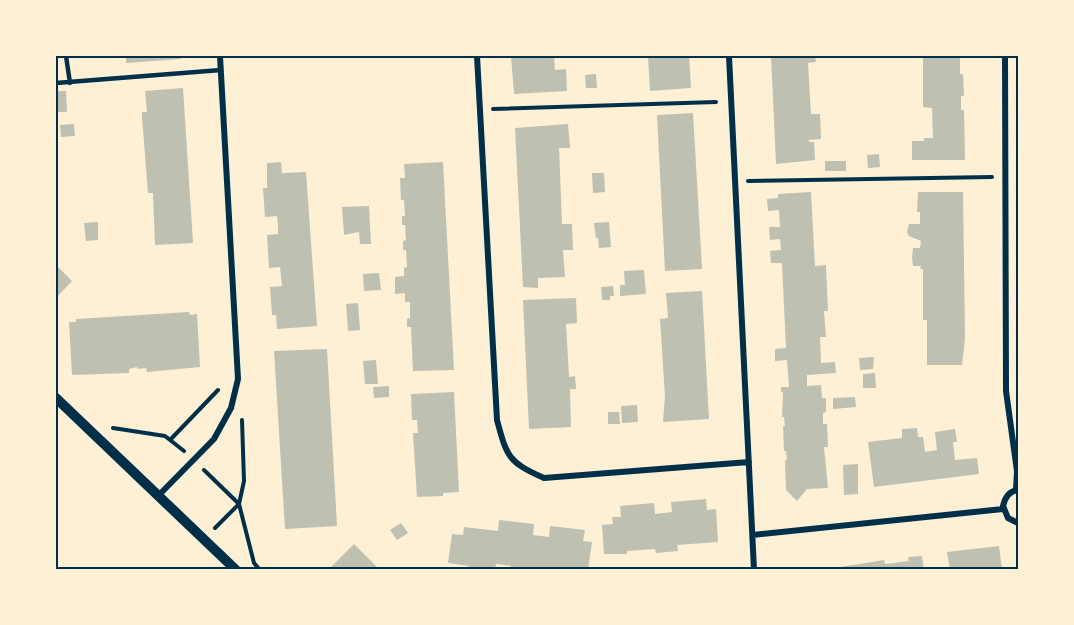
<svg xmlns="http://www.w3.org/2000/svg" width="1074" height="625" font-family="'Archivo Narrow',sans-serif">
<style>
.building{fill:#bec0b2}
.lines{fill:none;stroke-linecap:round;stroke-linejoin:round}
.path{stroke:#003049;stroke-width:4}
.service{stroke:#003049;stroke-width:4.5}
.minor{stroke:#003049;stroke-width:6}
.tertiary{stroke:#003049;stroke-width:10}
.neatline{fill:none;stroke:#003049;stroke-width:2}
</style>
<rect width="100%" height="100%" fill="#fdf0d5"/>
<path class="building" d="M126,56H181V59L126,63Z
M511,56H554L555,70L566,69L567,91L514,94Z
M648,56H689L691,88L650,91Z
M771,56H815L816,62L808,63L811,114H820L821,139L809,140V142H814L815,160L776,164Z
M923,56H960V74H963L964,96H961V110H964L965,160H912V141H924V138H933L932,108L923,107Z
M596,74L597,88H586L585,75Z
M183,88L193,243L155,245L153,193H148L142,117V112H147L145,91Z
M56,91H66L67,112H56Z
M693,113L702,269L665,271L657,115Z
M74,124L75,136L61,137L60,125Z
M568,124L570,148H559L562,224H572L573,250H563L565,277L538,278V288L523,287L515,128Z
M879,154L880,167L868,168L867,155Z
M825,161H846V171H825Z
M281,162L282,173L306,172L317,326L277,329L276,315H272L270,287L282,286L280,267L269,268L267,235L278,234V225L277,216L265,217L263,188H267V163Z
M443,162L454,370L413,371L411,327H407V319L410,318V302H405V293L395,294V277L404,276V268L407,267L406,250H403V241L406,240L405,225H402V216H405L404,200H401L400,178H405L404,164Z
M592,173H604L605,192L593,193Z
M811,192L815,266L826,265V267L828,311H824L826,337H820L821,363L835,362L836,373L807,375V386L821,385L822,398H826V412L823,413V424H827L828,447H824L828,488L807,489L797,501L786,490L785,460H787L786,451H784L783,426H785L784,417H782L783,392H781V387H789L787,360L775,361V349L786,348L782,263H771L770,251L781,250L780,239L770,240L769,227H780L779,210L768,211L767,199L778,198V194Z
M918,192H963L965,339L962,365H927V320H923V269H920L921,266H913L912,257L913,248H920L921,241L909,236L907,232L909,224H920V212H917Z
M369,206L371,244H360L359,232L344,235L342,207Z
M98,222V240L86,241L84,223Z
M609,222L611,247L599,248L598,238H596L594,223Z
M56,265L72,281L56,298Z
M644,270L646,294L620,296V285H625L624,271Z
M379,273L381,290L364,291L363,274Z
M613,286L614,296H610V300H602L601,287Z
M702,291L709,419L663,422L665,396L660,319L668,318L666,293Z
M576,298L577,323L566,324L569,377L575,376L576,389H570L571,427L529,429L523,300Z
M358,303L360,330L348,331L346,304Z
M189,312L190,315L197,314L200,367L147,372L146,368L137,369V367L129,369V373L72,375L69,322H76V319Z
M327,349L337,526L285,529L274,351Z
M874,357L873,369L860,370L859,358Z
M376,360L378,384H365L363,361Z
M875,373L876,388H863V374Z
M389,386V397L374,398L373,387Z
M454,392L459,492L443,493V496L417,497L413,433H418L417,420H412L411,394Z
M855,397L856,407L833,409V398Z
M637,405L638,422L622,423L621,406Z
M608,412H619L620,424H608Z
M917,428L918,437H923L925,452L937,450L935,432L955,429L957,442H953L955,460L977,458L979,474L874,487L868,442L902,438V429Z
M858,464V494L844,495L843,465Z
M706,499L707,510L716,509L718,542L677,545L678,551L656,553L655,549L627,551V554H604L602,525L613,524L612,517H621L620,506L654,503L655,514L664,513L672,512L671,502Z
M499,520L534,524L533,535L549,537L550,526L585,530L583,541L592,542L588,570H511V566L496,564L495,569L485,567V570H469V566L448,563L452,534L463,535L464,527L498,531Z
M401,523L408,533L397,540L390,530Z
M354,544L374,564L379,570H328Z
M999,546L1002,570H950L947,552Z
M922,556L924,570H822L884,560L885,564L909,561L908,557Z"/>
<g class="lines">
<path class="path" d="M493,109L716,102
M748,181L992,177
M113,428L165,436L184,451
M171,439L218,390
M204,470L239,504L254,563L260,570
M215,528L239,504L244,481L242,420"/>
<path class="service" d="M66,56L70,83
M56,83L221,70"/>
<path class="minor" d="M477,56L497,420C507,457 508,462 544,478L749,462
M729,56L754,570
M1005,56L1006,391L1017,471L1016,490
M1018,490C1009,491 1005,497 1003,506L1008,518L1018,523
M158,496L214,439L231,408L238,379L220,56
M753,535L1003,509"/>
<path class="tertiary" d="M56,398L236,570"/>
</g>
<rect width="1074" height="625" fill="none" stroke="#fdf0d5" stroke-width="114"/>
<rect x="57" y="57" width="960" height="511" class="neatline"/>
</svg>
